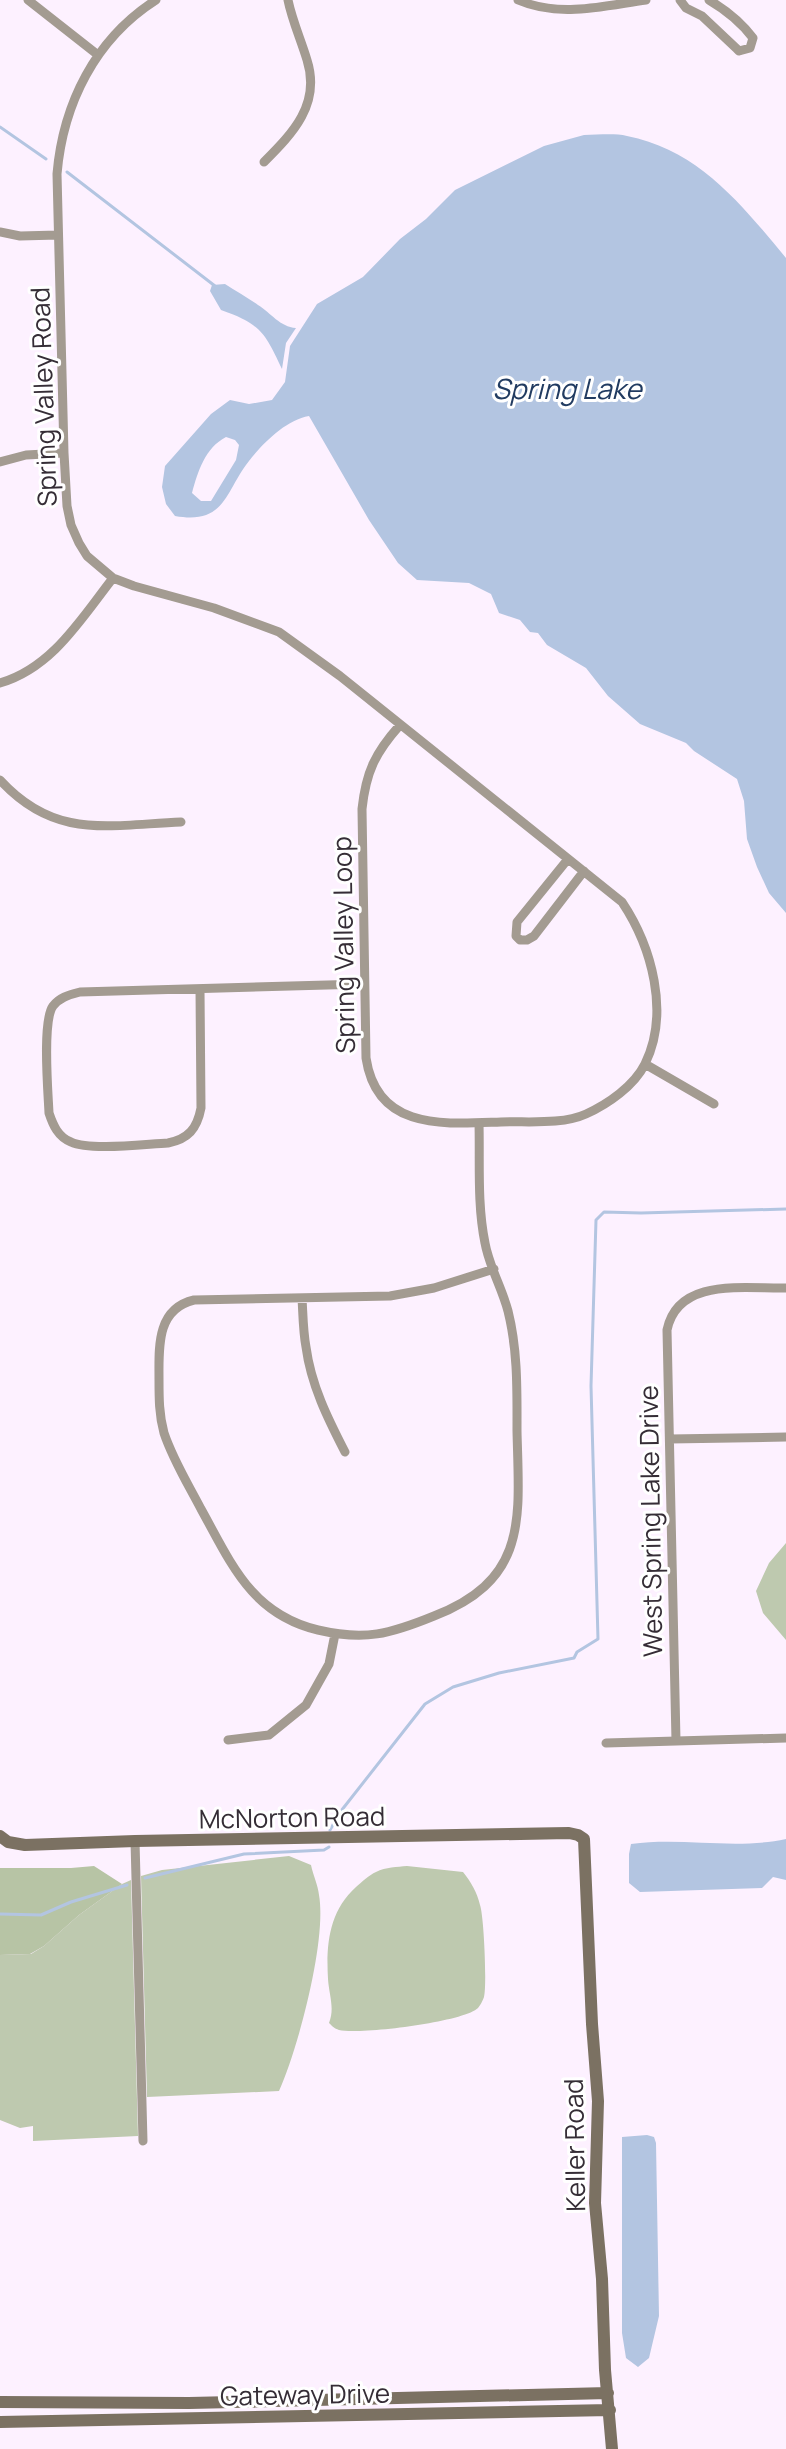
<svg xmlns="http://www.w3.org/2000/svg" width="786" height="2449" font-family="Manrope,sans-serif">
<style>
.green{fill:#bec9af}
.forest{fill:#b7c4a5}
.water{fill:#b3c5e1;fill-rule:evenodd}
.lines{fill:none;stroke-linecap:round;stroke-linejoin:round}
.stream{stroke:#b3c5e1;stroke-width:3}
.street{stroke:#a39b91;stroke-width:9}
.secondary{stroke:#7b7162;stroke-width:12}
.labels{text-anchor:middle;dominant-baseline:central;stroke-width:6;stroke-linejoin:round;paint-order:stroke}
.street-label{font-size:26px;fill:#352d36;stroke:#fff}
.water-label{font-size:28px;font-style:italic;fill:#213b61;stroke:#fff}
</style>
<rect width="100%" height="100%" fill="#fdf1ff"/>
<path class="green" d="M786,1543V1640L763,1613L756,1591L769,1563Z
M289,1856L311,1865C313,1875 318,1885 319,1895C327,1940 298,2049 279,2091L147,2097L141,1876L162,1870Z
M407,1866L463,1872C471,1882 477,1892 480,1905C484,1916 487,1986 484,1997C483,2000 480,2006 478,2008C464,2022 359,2035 339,2030C334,2028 333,2027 329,2023C335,2008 329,1995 328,1979C326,1945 329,1911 356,1887C362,1882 369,1875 376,1872C386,1867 397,1867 407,1866Z
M131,1880L138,2136L33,2141V2126L20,2128L0,2120V1955L31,1954L44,1946L79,1915L122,1884Z"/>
<path class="forest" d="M94,1866L122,1884L79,1915L44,1946L30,1954L0,1955V1868H71Z"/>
<path class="water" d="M584,135C598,135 614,133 627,136C699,150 742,205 786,258V913L769,893L757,867L747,839L744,801L737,779L694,751L686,743L640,724L608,696L586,668L547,645L538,633L530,632L520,620L499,613L491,594L469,583L417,580L398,563L369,520L309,416C286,420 263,443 249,461C225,491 226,525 175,516L166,504L162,487L165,466L211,414L230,400L249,404L272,400L285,382L290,346L317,304L363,277L400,239L426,219L455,190L544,146ZM226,437L235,440L239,445L236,460L211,501H201L192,493C198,471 205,448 226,437Z
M225,284C236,291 248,298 258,305C271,313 280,327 296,328L286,343L282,369C265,333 261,324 221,310L210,291L212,285Z
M786,1839V1880L773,1877L762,1888L640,1892L629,1883V1854L631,1844C682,1837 735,1850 786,1839Z
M647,2135L654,2137L656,2143L659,2316L649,2358L638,2367L626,2358L622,2333V2137Z"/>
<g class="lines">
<path class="stream" d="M0,127L46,159
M67,172L215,286
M330,1830L341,1811L425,1704L453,1687L499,1673L574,1658L577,1652L598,1639L591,1386L596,1220L604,1212L641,1213L786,1209
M145,1878L244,1854L324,1850L329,1847
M0,1914L41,1915L71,1902L127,1885"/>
<path class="street" d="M28,0L98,55
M156,0C95,39 63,104 57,174L64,453L67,506L71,525L79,543L87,556L113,578L134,586L214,608L279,632L340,676L622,902C652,947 670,1013 645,1064C634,1086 608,1104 586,1114C562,1125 527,1121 501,1122C444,1124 377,1131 366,1058L362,809C366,772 375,753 400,725
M518,0C559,18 603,6 646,0
M680,0L686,8L702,16L737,49L739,51L750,48L753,38C741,22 726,10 709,0
M264,162C293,133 321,104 307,60C301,40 292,20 288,0
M0,232L20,236L58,235
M0,462L26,455L64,453
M0,683C52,668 81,619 113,578
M0,780C55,840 108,825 181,822
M568,859L517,922L516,936L520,940H527L534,936L584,871
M200,989L201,1108C197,1129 188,1139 168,1143C145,1144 90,1151 71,1142C58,1137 53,1125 49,1113C48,1091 42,1021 53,1006C60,997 69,995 80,992L364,984
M645,1064L714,1104
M479,1123C480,1162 477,1204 485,1243C489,1266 502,1288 508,1311C518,1351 517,1391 517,1431C519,1518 529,1579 434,1616C390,1634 365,1641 318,1630C251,1614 231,1563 201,1509C188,1484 173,1460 164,1433C159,1415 159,1398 159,1379C159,1348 156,1309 194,1300L390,1296L434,1288L494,1269
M302,1298C303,1314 303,1331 306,1347C311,1385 328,1419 345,1452
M670,1439L786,1437
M228,1740L269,1735L306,1705L329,1664L335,1634
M676,1741L667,1330C678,1277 745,1289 786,1288
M606,1743L786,1738
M135,1841L143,2141"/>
<path class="secondary" d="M0,1836L8,1842L25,1845L135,1841L569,1833L578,1835L584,1839L592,2024L598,2101L595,2203L602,2279L605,2370L612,2449
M0,2402L189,2403L608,2393
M0,2422L610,2410"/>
</g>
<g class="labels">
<g class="street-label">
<text transform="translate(43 397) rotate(-92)">Spring Valley Road</text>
<text transform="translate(343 945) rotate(-91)">Spring Valley Loop</text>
<text transform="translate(650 1521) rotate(-91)">West Spring Lake Drive</text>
<text transform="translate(292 1817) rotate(-1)">McNorton Road</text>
<text transform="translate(574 2145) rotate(-91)">Keller Road</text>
<text transform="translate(305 2394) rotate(-1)">Gateway Drive</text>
</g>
<g class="water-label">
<text x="567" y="388">Spring Lake</text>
</g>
</g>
</svg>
